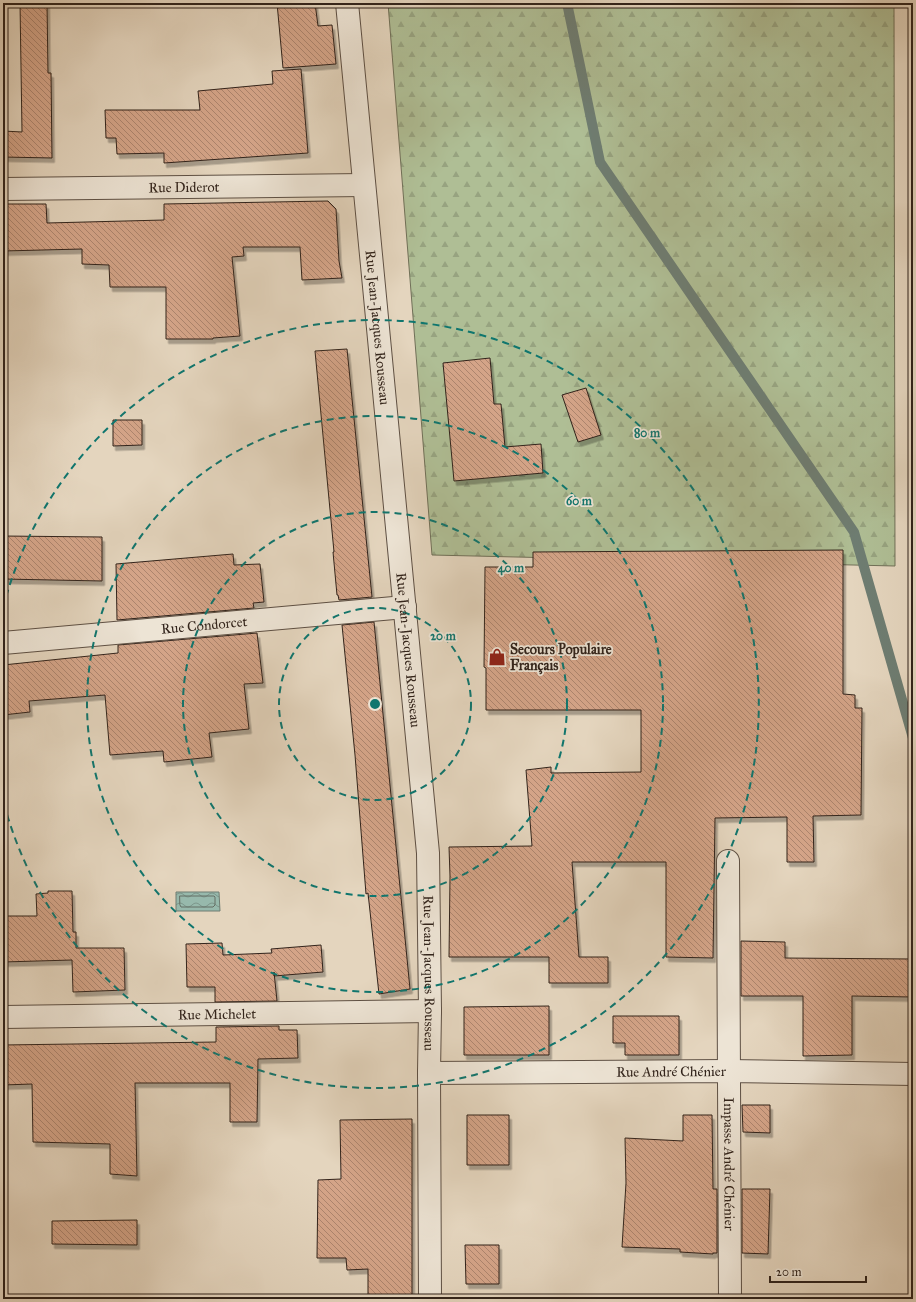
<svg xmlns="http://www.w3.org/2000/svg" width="916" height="1302" font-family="'IM FELL Great Primer',serif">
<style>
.forest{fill:url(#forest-firs);stroke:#707058}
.water{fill:url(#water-waves);stroke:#6e7d72}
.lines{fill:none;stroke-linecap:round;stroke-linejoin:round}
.shore{stroke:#646e64;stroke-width:1}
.stream{stroke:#6e7d72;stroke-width:10}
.building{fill:url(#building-back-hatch);stroke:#31231b;filter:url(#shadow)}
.street-casing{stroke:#5e5044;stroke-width:24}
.street{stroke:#ede4d5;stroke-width:22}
.ring{fill:none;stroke:#0f766e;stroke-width:2;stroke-dasharray:7 5}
.labels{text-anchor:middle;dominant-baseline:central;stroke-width:3.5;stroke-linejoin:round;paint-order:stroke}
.street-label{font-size:14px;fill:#31231b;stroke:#ede4d5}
.poi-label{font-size:14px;font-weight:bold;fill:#31231b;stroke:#ede4d5;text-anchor:start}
.centre{fill:#0f766e;stroke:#ede4d5;stroke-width:2}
.ring-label{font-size:12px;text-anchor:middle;font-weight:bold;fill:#0f766e;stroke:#ede4d5;stroke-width:3.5;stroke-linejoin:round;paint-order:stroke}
</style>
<defs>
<pattern id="forest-firs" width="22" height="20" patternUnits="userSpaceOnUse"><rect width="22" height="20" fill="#afbe95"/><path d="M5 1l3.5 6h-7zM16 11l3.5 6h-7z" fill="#97a380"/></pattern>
<pattern id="water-waves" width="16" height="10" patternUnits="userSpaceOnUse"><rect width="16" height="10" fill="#97b9ac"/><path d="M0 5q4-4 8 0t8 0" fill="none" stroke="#7c968b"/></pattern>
<pattern id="building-back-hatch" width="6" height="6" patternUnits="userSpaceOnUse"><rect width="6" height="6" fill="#d4a488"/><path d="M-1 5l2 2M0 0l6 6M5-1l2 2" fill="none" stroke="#ad856e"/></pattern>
<filter id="shadow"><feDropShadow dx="2.5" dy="4.5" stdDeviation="0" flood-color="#0004"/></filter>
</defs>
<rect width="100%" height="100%" fill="#e4d5be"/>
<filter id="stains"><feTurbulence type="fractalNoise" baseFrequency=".005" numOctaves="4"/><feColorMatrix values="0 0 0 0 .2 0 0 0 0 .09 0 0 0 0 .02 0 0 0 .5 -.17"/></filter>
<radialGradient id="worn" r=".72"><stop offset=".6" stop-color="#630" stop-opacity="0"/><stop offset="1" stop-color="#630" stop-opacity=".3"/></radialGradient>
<path class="forest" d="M388,3H894L895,566L432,555Z"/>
<path class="water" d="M176,892H219L220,911H176Z"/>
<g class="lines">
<path class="shore" d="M180,896H214L215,897V905L213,907H181L180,905Z"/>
<path class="stream" d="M567,3L600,162L854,532L913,738"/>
</g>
<path class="building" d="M20,3H47L48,73H51L52,158L3,157V131L22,132Z
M277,3H315L318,26L332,25L336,64L283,68Z
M301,69L308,153L164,163V153L117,154L116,138H106L105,110H200L198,91L273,84L272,71Z
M328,201L336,209L339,261L342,278L302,280L300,247H243L244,256L232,257L240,336L213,338V339H166V287H110L109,265L82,264V249L3,251V204H46L47,223L164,220V204Z
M347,349L372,597L339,600L338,595H337L333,552H334L315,351Z
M490,358L494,404H501L505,447L541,444L543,473L454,481L443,363Z
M586,388L601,435L578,442L562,395Z
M113,420H142V445L113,446Z
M3,536L102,537V581L3,579Z
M843,550V694L855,695V708H862L861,815L813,816L814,862H787V817L715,818L713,958L666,957V862H572L579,957H608V983H549V957H449L450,876L449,847L532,846L526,770L551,767V773L641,772V710H486V668L484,667L485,567H533V552Z
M233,554L234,565L260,564L264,602L253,603L254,608L117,620L116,564Z
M374,622L410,989L379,994L368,893L366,894L355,755L342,625Z
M257,633L263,683L244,684L249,729L209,733L212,757L164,762L163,751L110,755L105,695L29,701L30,712L3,715V665L118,653V645Z
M48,891H72L73,932H76V948H124L125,990L73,992L72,960L3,962V916H37L36,894L48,893Z
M741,941L785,942V958L913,959L912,997L852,996V1055L803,1056V996H741Z
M222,943L223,955L272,953L271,949L321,945L323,972L274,976V972L277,1001L215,1002V987H187L186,944Z
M549,1006V1055H464V1007Z
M613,1016H679V1055H625V1043H613Z
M279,1026V1030H297L298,1058L258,1059L257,1122H230V1083H135L137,1176L110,1174V1144L33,1142L32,1084L3,1085V1045L216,1042V1027Z
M742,1105H770V1133L743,1132Z
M467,1115H509V1165H467Z
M683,1115H712L713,1189H717V1253H713V1254L680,1252V1249L622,1247L626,1183L625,1138L683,1141Z
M412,1119V1299H368V1269L347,1270L346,1258H317L318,1180L341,1179L340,1120Z
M742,1189H770L768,1254L742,1253Z
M137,1220V1245L52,1244V1221Z
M465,1245H499V1284H466Z"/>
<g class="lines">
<g class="street-casing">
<g id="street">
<path id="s1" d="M347,3L428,853L430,1011L429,1073L430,1299"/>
<path id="s2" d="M3,189L364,185"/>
<path id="s3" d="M3,643L405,607"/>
<path id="s4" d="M728,861L730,1299"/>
<path id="s5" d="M3,1017L430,1011"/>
<path id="s6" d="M429,1073L728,1071L913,1074"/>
</g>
</g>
<use href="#street" class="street"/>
</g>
<g class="ring">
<circle cx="375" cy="704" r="96"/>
<circle cx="375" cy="704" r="192"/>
<circle cx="375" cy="704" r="288"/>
<path d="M3 608A384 384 0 1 1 3 800"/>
</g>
<defs>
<g id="shop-bare" transform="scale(1.38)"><path d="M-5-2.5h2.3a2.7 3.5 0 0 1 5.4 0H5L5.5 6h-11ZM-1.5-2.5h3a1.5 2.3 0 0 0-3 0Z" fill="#8f2418" stroke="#ede4d5" stroke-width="2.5" paint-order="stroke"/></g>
</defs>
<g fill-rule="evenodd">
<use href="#shop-bare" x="497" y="657"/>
</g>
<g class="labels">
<g class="street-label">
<text stroke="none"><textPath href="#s2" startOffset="181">Rue Diderot</textPath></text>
<text stroke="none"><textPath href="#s1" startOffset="326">Rue Jean-Jacques Rousseau</textPath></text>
<text stroke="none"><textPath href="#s3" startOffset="202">Rue Condorcet</textPath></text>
<text stroke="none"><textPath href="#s1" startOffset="650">Rue Jean-Jacques Rousseau</textPath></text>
<text stroke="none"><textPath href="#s1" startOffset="974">Rue Jean-Jacques Rousseau</textPath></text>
<text stroke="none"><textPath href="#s5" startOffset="214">Rue Michelet</textPath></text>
<text stroke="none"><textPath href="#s6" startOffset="242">Rue André Chénier</textPath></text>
<text stroke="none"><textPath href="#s4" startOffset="303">Impasse André Chénier</textPath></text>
</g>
<g class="poi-label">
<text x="510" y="649">Secours Populaire<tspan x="510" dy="16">Français</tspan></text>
</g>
</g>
<circle cx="375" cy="704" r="6" class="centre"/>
<g class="ring-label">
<text x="647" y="437">80 m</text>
<text x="579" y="505">60 m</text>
<text x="511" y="572">40 m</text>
<text x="443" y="640">20 m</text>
</g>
<rect width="916" height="1302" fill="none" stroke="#e4d5be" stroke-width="16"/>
<rect x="4" y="4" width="908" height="1294" fill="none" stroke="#31231b" stroke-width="2"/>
<rect x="8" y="8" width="900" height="1286" fill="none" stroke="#31231b"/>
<path d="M770 1276v6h96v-6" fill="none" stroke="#31231b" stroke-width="2"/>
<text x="776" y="1276" font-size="12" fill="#31231b" stroke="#ede4d5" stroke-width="3" paint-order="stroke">20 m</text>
<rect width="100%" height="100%" filter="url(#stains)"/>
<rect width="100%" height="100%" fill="url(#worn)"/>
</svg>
